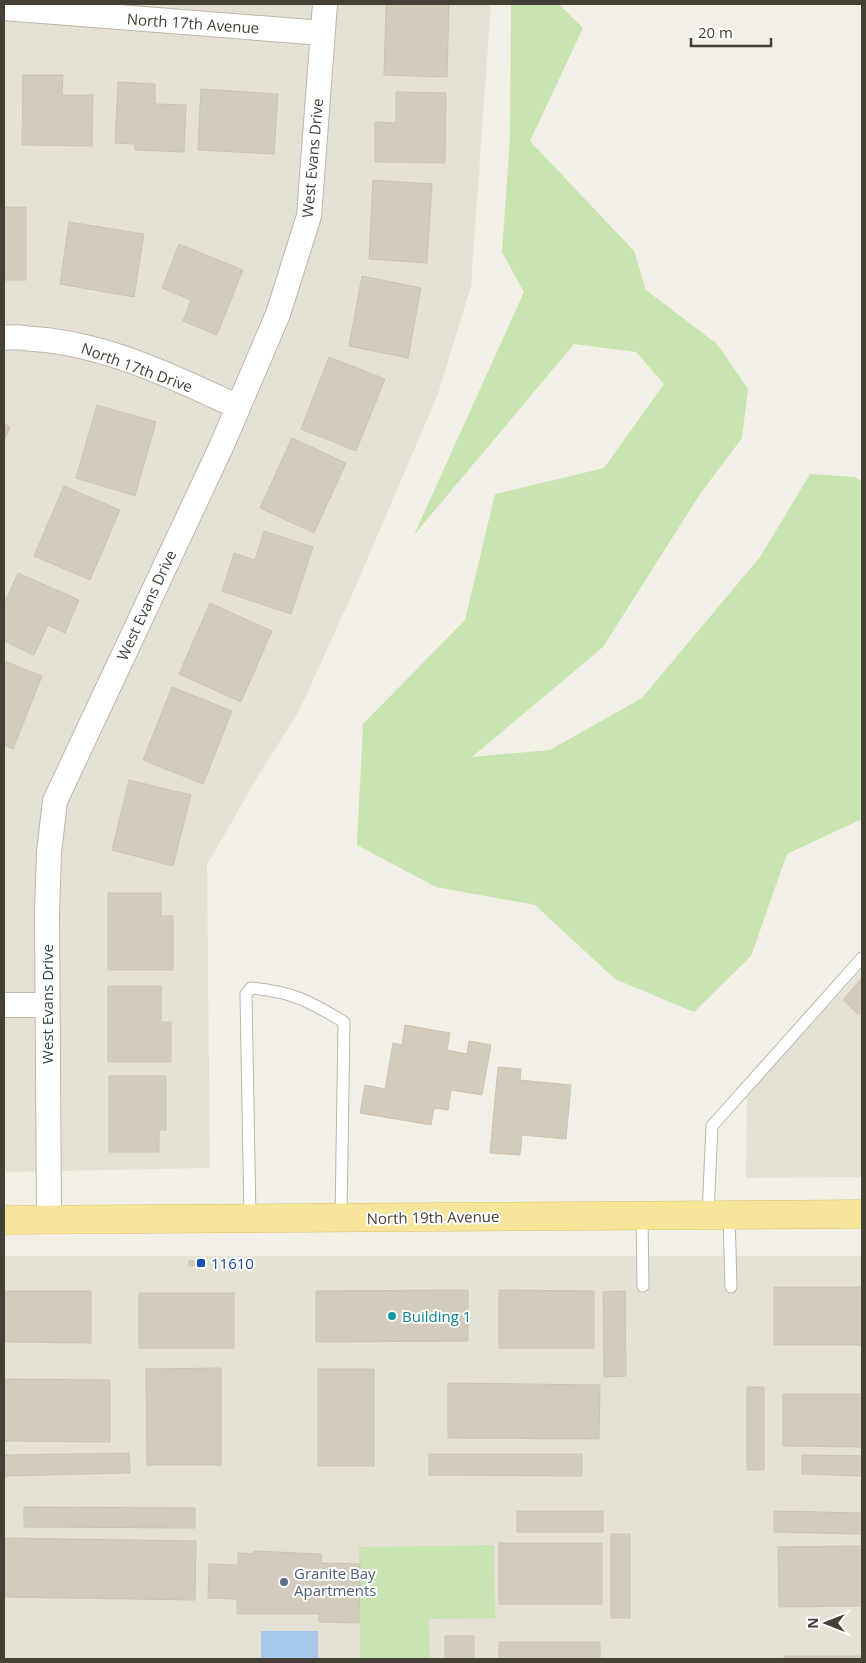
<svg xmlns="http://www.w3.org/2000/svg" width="866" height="1663" font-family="'Open Sans',sans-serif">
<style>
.residential{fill:#e5e1d4}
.green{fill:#c8e4b1}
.water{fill:#a6c9eb}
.building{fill:#d3ccbc;stroke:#cdc4b0}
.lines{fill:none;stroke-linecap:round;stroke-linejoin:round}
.lane-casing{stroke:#bcb7a9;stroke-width:13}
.street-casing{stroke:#bcb7a9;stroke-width:26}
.primary-casing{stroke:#dbc36b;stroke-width:29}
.lane{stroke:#fff;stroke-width:11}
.street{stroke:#fff;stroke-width:24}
.primary{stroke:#f7e59a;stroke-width:28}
.transit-dot{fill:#1a4fb4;stroke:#fff;stroke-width:2}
.culture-dot{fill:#0f9aa8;stroke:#fff;stroke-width:2}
.service-dot{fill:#5c6f8a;stroke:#fff;stroke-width:2}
.labels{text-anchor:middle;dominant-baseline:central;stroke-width:4;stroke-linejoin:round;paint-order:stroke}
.street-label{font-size:15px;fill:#444036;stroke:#fff}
.transit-label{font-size:15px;fill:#164399;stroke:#fff;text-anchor:start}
.culture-label{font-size:15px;fill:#0d838f;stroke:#fff;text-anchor:start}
.service-label{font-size:15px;fill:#4e5e75;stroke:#fff;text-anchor:start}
</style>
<rect width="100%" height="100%" fill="#f2efe6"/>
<path class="residential" d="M4,4H491L471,286L438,394L355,588L298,713L258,776L207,865L210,1168L4,1172Z
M862,970V1177L746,1178L747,1094Z
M4,1256H862V1659H4Z"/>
<path class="green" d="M511,4H559L583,28L530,141L634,251L646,290L717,344L748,389L742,438L700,494L603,647L472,757L550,750L642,698L760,557L810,474L855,477L862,482V819L787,854L751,956L694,1012L615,979L535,905L436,887L357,845L363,724L465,620L495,494L604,468L664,384L636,352L574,344L414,535L524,292L502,252L510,138Z
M494,1545L495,1618L429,1619L430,1659H360L359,1547Z"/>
<path class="water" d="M261,1631H318V1659H261Z"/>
<path class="building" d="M386,4H449L447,77L384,75Z
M23,75H63L62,95H93L92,146L22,145Z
M118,82L155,84V104L186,105L184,152L135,150V144L115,143Z
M201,89L278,94L274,154L198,150Z
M396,92L446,93L445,163L375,162V122L396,123Z
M373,180L432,184L427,263L369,259Z
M4,207H26V280H4Z
M69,222L144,234L134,297L60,284Z
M179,244L243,270L217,335L183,321L191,300L162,288Z
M362,276L421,288L408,358L349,346Z
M329,357L385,379L356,451L301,429Z
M97,405L156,422L135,496L76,478Z
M4,424L10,427L4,441Z
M292,438L346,463L314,533L260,508Z
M64,486L120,510L90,580L34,556Z
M264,531L313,547L291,614L222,591L234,553L255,560Z
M18,573L79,600L65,633L48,625L34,655L4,641V604Z
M210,603L272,631L241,702L179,674Z
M4,661L42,676L13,749L4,745Z
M172,687L232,711L203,784L143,760Z
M129,780L191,795L173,866L112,850Z
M108,893H161V916H173V970H108Z
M862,978V1011L859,1015L843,1000Z
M108,986H161V1022H171V1062H108Z
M405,1025L450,1033L447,1050L467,1054L469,1041L491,1045L482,1095L451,1090L448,1110L434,1108L431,1125L360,1113L365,1085L385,1089L393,1043L402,1045Z
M498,1067L521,1069L520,1080L571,1085L566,1139L522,1135L520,1155L490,1153Z
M109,1076H166V1130H159V1152H109Z
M189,1261H205V1265L189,1266Z
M774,1287H862V1345H774Z
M468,1290V1341L316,1342V1291Z
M499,1290L594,1291V1348H499Z
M4,1291H91V1343L4,1342Z
M625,1291L626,1376L604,1377L603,1292Z
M139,1293H234V1348H139Z
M221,1368V1465H147L146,1369Z
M318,1369H374V1466H318Z
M4,1379L110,1380V1442L4,1441Z
M448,1383L600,1385L599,1439L448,1438Z
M747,1387H764V1470H747Z
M783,1394H862V1447L783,1446Z
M129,1453L130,1473L4,1476V1455Z
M429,1454H582V1476L429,1475Z
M802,1455L862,1456V1476L802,1474Z
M24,1507L195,1508V1528L24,1527Z
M517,1511H603V1532H517Z
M774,1511L862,1513V1534L774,1532Z
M611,1534H630V1618H611Z
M4,1538L196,1541L195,1600L4,1597Z
M499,1543H602V1604H499Z
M862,1546V1606L779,1607L778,1547Z
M254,1551L321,1554V1563L360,1564L359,1623L319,1622V1614H237V1599L208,1598L209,1564L238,1565V1553L254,1554Z
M445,1636H474V1659H445Z
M499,1642H600V1659H499Z
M784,1656H862V1659H784Z"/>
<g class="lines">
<g class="lane-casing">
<path id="lane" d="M708,1214L712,1126L862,958
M729,1214L731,1287
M642,1215L643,1286
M250,1218L246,994L251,988C293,992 309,1001 344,1022L341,1218"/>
</g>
<g class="street-casing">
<path id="street" d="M4,8L323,33
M4,338C14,336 24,338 34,339C106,344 174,377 238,407
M4,1005H47
M49,1220L47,913L49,852L55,801L222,445L278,314L309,216L325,4"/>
</g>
<g class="primary-casing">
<path id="primary" d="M4,1220L862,1214"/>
</g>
<use href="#lane" class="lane"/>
<use href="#street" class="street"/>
<use href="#primary" class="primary"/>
</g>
<rect class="transit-dot" x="196" y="1258" width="10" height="10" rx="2.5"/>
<circle class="culture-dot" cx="392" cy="1316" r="5"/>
<circle class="service-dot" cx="284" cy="1582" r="5"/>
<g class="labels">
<g class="street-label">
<text transform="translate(193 23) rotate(4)">North 17th Avenue</text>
<text transform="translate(312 158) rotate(-85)">West Evans Drive</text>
<text transform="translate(137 367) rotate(20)">North 17th Drive</text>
<text transform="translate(146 605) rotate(-65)">West Evans Drive</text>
<text transform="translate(47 1004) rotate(-90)">West Evans Drive</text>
<text transform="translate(433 1217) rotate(-1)">North 19th Avenue</text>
</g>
<g class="transit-label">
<text x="211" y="1263">11610</text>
</g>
<g class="culture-label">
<text x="402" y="1316">Building 1</text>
</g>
<g class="service-label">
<text x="294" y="1573">Granite Bay<tspan x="294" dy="17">Apartments</tspan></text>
</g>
</g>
<rect width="866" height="1663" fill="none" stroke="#444036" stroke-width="10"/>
<g transform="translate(826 1623) rotate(270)" stroke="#ffffff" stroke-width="4" paint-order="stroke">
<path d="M0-4L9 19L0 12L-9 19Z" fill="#444036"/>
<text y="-8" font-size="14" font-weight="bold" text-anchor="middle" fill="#444036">N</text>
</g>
<path d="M691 38v8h80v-8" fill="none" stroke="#444036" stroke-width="2.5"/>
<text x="698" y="38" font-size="15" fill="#444036" stroke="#ffffff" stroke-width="4" paint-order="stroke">20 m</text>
</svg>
